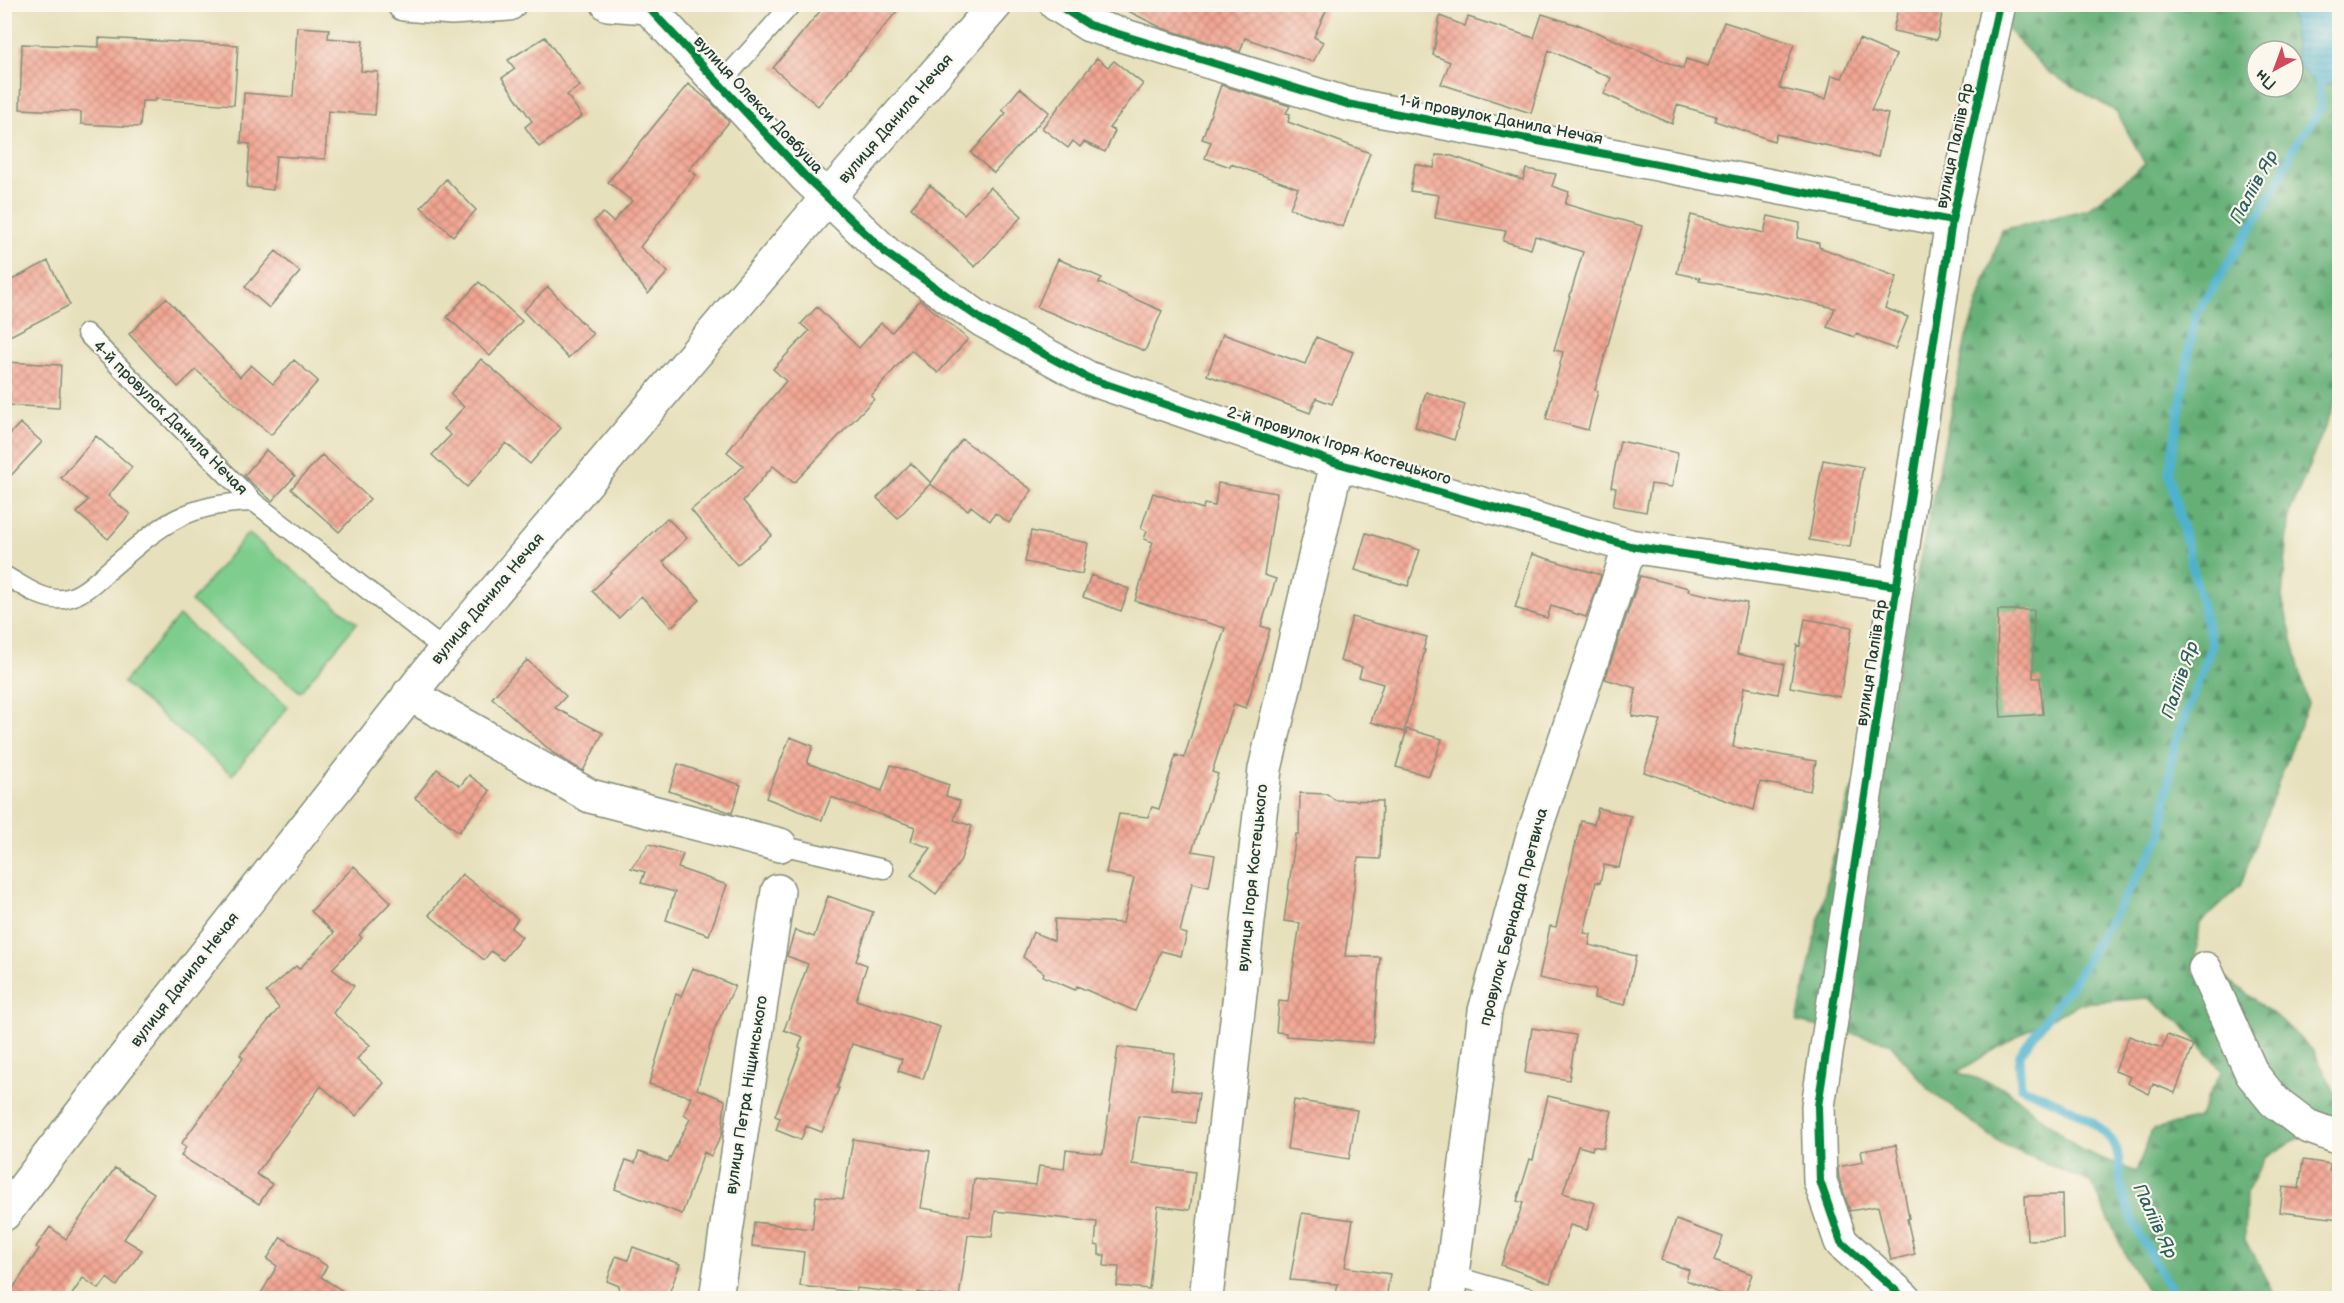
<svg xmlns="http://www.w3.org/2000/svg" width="2344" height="1303" font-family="'Balsamiq Sans',sans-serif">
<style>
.forest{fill:url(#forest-firs);stroke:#427656;stroke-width:1.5;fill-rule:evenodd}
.pitch{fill:#7ecd8d;stroke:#4e8560;stroke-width:1.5}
.water{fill:url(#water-rules);stroke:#367880;stroke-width:1.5}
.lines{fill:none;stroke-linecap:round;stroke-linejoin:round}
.stream{stroke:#4eb2cd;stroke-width:9}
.building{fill:url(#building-cross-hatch)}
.lane-casing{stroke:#838e78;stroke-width:21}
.street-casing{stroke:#838e78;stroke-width:36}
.secondary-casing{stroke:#838e78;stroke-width:36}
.lane{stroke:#fff;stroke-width:18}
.street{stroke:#fff;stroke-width:33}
.secondary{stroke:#fff;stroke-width:33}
.cycleway-casing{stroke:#fbf7ec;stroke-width:11}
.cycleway{stroke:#00873e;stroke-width:8}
.labels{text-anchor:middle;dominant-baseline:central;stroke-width:4.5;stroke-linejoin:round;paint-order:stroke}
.street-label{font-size:16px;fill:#1f3d34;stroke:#fbf7ec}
.water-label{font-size:18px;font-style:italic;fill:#2d6062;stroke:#fbf7ec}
</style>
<defs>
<pattern id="forest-firs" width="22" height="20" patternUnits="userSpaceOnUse" patternTransform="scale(1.5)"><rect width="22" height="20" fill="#66b078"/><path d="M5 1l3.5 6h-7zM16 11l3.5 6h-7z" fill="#539063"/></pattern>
<pattern id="water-rules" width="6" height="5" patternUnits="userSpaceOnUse" patternTransform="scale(1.5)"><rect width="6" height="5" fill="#4eb2cd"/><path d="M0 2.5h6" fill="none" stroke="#4092a7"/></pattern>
<pattern id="building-cross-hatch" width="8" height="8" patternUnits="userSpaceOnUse" patternTransform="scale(1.5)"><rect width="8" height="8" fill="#f3a593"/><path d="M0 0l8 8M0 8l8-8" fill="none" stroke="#c48879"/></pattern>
</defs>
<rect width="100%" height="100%" fill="#fbf7ec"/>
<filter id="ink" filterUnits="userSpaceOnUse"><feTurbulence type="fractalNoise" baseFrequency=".0167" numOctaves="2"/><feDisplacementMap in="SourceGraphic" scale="12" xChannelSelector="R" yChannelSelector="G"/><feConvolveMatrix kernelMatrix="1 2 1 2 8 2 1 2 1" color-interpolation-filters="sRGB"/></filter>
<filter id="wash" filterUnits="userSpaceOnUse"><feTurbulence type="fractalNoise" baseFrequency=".008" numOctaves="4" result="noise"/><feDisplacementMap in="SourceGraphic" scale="24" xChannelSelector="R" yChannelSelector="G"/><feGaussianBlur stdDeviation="1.35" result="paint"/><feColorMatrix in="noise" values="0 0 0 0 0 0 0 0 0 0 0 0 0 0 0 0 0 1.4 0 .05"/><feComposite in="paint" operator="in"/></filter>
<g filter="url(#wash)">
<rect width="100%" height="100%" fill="#e7e0bc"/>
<path class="forest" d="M2012,5H2289L2299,66L2318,88L2339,80V393L2290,512L2282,598L2308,704L2240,886L2200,923L2193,975L2226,978L2281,1020L2314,1052L2339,1100V1122L2293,1141L2265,1158L2246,1194L2245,1240L2276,1298H2152L2126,1256L2092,1183L2003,1145L1930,1091L1889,1042L1797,1022L1829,873L1850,794L1882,744L1966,338L2002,230L2088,209L2145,164L2117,112L2048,72L2007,29ZM2257,51H2293V87H2257ZM2148,998L2180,1022L2222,1070L2198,1118L2152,1130L2136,1172L2081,1150L2005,1088L1957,1072L2031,1028L2082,1003Z"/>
<path class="pitch" d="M248,533L357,623L300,692L191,602Z
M179,616L288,707L232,775L123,683Z"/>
<path class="water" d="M2289,5H2339V80L2318,88L2299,66Z"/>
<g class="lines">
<path class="stream" d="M2176,1298C2156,1264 2133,1229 2122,1191C2118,1176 2122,1154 2112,1141C2090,1113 2053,1101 2021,1087L2019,1055L2076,978L2161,837L2174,746L2212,645L2169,474L2195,316L2274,191L2295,145L2321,108L2319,79"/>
</g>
<g id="blocks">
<path class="building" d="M826,4H903L818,106L773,68Z
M1114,4H1329L1314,37L1323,42L1313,62L1245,38L1240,52L1162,28Z
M1899,4L1942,13L1937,40L1893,31Z
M1542,14L1577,25V24L1683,69L1686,59L1708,66L1724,22L1794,44L1779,88L1826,99L1832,75L1842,78L1859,39L1896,55L1871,110L1888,114L1878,157L1776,134L1774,141L1715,121L1716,116L1677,105L1672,124L1604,94L1611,78L1549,50L1531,113L1441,84L1450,62L1433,55L1440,16L1465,26L1468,17L1534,38Z
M297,27L329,29L328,38L363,41L361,71L378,72L375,115L328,111L325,159L276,156L273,190L247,187L250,144L241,143L244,93L293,97Z
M545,37L580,86L567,95L582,116L539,147L525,127L532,121L502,78L515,69L508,60Z
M99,38L238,45L234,105L155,99V101H142L140,127L81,124V112L20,109L22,44L99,47Z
M1097,58L1108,67L1114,61L1143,84L1109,128L1115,131L1105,152L1084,142L1080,147L1073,141L1068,148L1042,128Z
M688,84L712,103L729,122L689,170L696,175L640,247L668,272L648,294L594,221L603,213L613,222L632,201L608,182Z
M1221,85L1290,106L1286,113L1290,114L1288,122L1370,153L1343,227L1290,208L1298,188L1231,164L1230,167L1205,158L1211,142L1202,139Z
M1020,88L1049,112L994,173L971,153L1006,113L1002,110Z
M1436,155L1452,156L1523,180L1526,169L1556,174L1552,186L1569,192L1565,204L1642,226L1595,390L1598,391L1588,430L1546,419L1563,352L1554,350L1583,252L1535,236L1531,249L1503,241L1506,231L1435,218L1439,195L1410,191L1415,164L1434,168Z
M446,179L476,210L453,236L421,207Z
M930,185L964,214L990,187L1022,216L975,267L911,208Z
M1691,215L1764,233L1768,216L1800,223L1797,238L1819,243V247L1897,277L1885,308L1908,317L1895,349L1856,334L1855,337L1827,327L1835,308L1763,292L1699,281L1700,278L1677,273Z
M276,251L300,272L269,308L245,287Z
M1058,259L1102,278L1099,283L1162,311L1145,351L1037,307Z
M48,261L70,305L4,339V284Z
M479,282L522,321L490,356L447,317Z
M548,287L593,334L568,358L523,311Z
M166,298L240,377L251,365L273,384L294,360L318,381L271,435L196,370L178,387L129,334Z
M920,300L968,339L938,373L911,350L871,396L874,399L794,483L773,466L743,501L772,535L737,565L691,510L744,466L727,452L786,381L773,369L809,331L801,324L817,307L859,348L881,323L892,332Z
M1223,334L1305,364L1316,337L1353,352L1332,404L1316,398L1310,413L1207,375Z
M481,359L561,428L530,464L506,443L467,487L432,455L451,435L444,429L464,407L450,394Z
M4,362L61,365L59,408L4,405Z
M1426,392L1465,405L1454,440L1415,427Z
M20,423L42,442L4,483V441Z
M96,436L132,467L108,496L130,514L108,539L77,513L88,500L61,478Z
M962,439L1032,490L1009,523L995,513L990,521L971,506L968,510L930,484L898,518L877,498L911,463L931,483Z
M1620,441L1678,453L1672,487L1651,484L1646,512L1613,506L1616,488L1611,487Z
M266,450L295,476L272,501L244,476Z
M322,455L370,499L339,532L291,489Z
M1823,460L1863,467L1850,547L1809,540Z
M1218,483L1277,493L1264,575L1276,579L1261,626L1270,629L1246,708L1234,704L1212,772L1218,774L1192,851L1215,855L1209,887L1192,883L1180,932L1187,934L1181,956L1161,951L1135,1011L1077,986L1075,990L1043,976L1044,973L1023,957L1033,932L1054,941L1055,919L1123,923L1134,878L1106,873L1119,814L1148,817L1152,807L1159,809L1176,755L1184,758L1225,628L1135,601L1153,542L1144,539L1147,531L1141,528L1153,493L1203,509L1204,504L1215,506Z
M667,518L687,538L663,562L700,600L671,627L641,596L619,618L592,591Z
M1031,531L1088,543L1082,574L1025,562Z
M1366,533L1420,550L1408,586L1355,570Z
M1532,554L1601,575L1586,617L1551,606L1547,618L1515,608Z
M1091,575L1129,589L1121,611L1083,597Z
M1640,576L1689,588L1688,591L1747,603L1737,654L1784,664L1778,694L1744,687L1733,747L1816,761L1810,791L1760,782L1754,810L1644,772L1661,720L1632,716L1636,688L1605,679Z
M1998,610H2034L2033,678H2040L2043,714L2001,717L1997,662Z
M1352,617L1427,637L1423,650H1425L1404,732L1371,722L1383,684L1359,677L1362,667L1340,661Z
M1805,619L1852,627L1840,697L1790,687L1797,645L1800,646Z
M527,660L566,696L555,708L603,733L583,771L553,753L492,698Z
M1407,729L1442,739L1429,776L1396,767Z
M790,737L813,746L807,763L882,791L891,765L949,785L946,796L960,801L954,820L972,826L960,862L936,894L911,875L931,848L911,841L915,827L831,797L822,820L766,798Z
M678,764L741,785L732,813L669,791Z
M437,769L460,786L469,775L490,791L459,832L415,798Z
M1300,793L1327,794L1335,800L1382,801L1380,859L1358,858L1345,956L1380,957L1373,1043L1286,1036V1033L1276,1032L1279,1001L1288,1002L1300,923L1284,921L1296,834H1299Z
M1598,808L1631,816L1619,868L1604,865L1600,883L1596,882L1584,933L1591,934L1589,945L1636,956L1625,1005L1594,998L1595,990L1539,978L1550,926L1556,927L1581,821L1594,824Z
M649,844L683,854L678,868L727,885L709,935L666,920L675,892L641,883L645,872L631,868Z
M354,866L391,902L359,935L362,938L332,969L354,986L333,1013L370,1045L357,1059L384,1083L356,1116L321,1086L256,1174L272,1184L259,1204L181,1156L186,1147L181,1144L243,1058L240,1055L279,1008L266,992L296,966L299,969L334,933L311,911Z
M462,874L518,919L511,928L522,937L503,960L491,951L484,960L429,915Z
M828,896L873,912L856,961L867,965L856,1000L940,1027L923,1079L898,1071L902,1059L852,1044L837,1088H839L822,1132L806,1126L801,1140L776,1130L780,1118L775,1116L801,1048L799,1047L803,1037L784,1030L808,964L787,956L795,930L814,937Z
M693,968L735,986L715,1028L697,1089L725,1100L722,1134L711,1156L704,1152L682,1214L615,1189L626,1160L635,1163L639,1152L668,1162L690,1119L684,1114L691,1097L649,1084L676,994L681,996Z
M1532,1028L1576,1035L1569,1080L1525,1073Z
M2167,1035L2193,1045L2175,1093L2153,1084L2149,1094L2127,1083L2130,1077L2115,1071L2129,1036L2162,1048Z
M1118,1047L1175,1054L1171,1089L1199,1093L1195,1123L1138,1116L1132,1164L1195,1172L1190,1210L1158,1206L1149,1289L1117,1286L1119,1267L1104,1266L1105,1255H1099V1246L1095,1245L1097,1222L995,1211L992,1237L968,1235L959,1298L918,1292V1295L857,1288L856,1292L800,1286L804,1252L752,1246L754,1222L812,1229L816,1196L843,1199L853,1139L930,1151L921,1208L970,1216L974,1179L1036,1185L1039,1166L1064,1169L1066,1150L1103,1154Z
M1548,1096L1612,1111L1603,1148L1593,1146L1592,1150L1578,1146L1563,1193L1595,1203L1587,1230L1570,1225L1550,1283L1501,1265L1523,1203L1517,1201L1530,1159L1533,1160Z
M1294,1100L1357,1110L1349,1159L1287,1149Z
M1896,1145L1909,1218L1907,1219L1915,1254L1891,1260L1878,1206L1850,1211L1839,1178L1838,1167L1863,1162L1861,1151Z
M2303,1160L2330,1164L2329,1171L2340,1172V1219L2280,1212L2283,1187L2299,1189Z
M115,1168L154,1193L124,1239L142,1250L117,1286L107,1278L99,1289L83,1278L69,1299H6L39,1249L36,1247L50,1227L66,1239Z
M2062,1195L2063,1239L2027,1240L2025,1196Z
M1302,1213L1353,1220L1345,1267L1390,1274L1386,1299H1335L1338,1284L1290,1280Z
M1676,1220L1723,1237L1714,1260L1752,1274L1743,1299H1734L1686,1280L1689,1270L1661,1260Z
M281,1237L327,1266L321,1277L355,1299H258L277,1266L267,1259Z
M633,1247L680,1264L667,1299H642L618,1290L619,1286L607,1281L616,1256L628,1260Z"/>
</g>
</g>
<g filter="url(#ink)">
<use href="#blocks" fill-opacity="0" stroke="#838e78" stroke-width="1.5"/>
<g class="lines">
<g class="lane-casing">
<path id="lane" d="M720,84L792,4
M86,333L254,502
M4,575C22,585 42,601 63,599C81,597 96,581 109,570C160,526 184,503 254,502L445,650
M780,845L884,869
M1452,1275L1531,1298"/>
</g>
<g class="street-casing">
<path id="street" d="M404,4L452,8L509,4
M608,4L647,7
M645,4L806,177L887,254L982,320L1088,378L1337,463L1630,546L1897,586
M1056,4L1089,25L1347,104L1952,221
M409,694L590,796L780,845
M2205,969L2252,1074L2274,1101L2307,1126L2340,1138
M716,1298L778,891
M1206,1298L1265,769L1337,463
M1449,1298L1485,1011L1532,839L1630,546
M1904,1298L1841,1242L1820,1181L1818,1106L1952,221L1999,4"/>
</g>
<g class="secondary-casing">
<path id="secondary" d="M4,1214L117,1067L445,650L828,197L996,4"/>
</g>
<use href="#lane" class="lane"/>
<use href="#street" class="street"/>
<use href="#secondary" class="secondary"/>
<g class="cycleway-casing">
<path id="cycleway" d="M645,4L806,177L887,254L982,320L1088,378L1337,463L1630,546L1897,586
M1056,4L1089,25L1347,104L1952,221
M1904,1298L1841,1242L1820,1181L1818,1106L1952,221L1999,4"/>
</g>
<use href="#cycleway" class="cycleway"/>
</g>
</g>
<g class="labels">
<g class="street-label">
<text transform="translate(758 105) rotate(47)">вулиця Олекси Довбуша</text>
<text transform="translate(896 119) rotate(-49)">вулиця Данила Нечая</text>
<text transform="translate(1501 120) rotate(11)">1-й провулок Данила Нечая</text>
<text transform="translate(1955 146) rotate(-78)">вулиця Паліїв Яр</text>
<text transform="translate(170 418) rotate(45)">4-й провулок Данила Нечая</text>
<text transform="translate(1339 446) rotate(17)">2-й провулок Ігоря Костецького</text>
<text transform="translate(488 599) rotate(-50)">вулиця Данила Нечая</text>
<text transform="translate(1872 663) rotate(-81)">вулиця Паліїв Яр</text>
<text transform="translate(1253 878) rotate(-84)">вулиця Ігоря Костецького</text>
<text transform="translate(1514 917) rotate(-75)">провулок Бернарда Претвича</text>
<text transform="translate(185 980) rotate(-52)">вулиця Данила Нечая</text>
<text transform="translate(747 1095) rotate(-81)">вулиця Петра Ніщинського</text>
</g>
<g class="water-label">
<text transform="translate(2254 187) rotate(-61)">Паліїв Яр</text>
<text transform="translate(2180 680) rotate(-71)">Паліїв Яр</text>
<text transform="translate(2155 1221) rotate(65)">Паліїв Яр</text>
</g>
</g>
<rect width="2344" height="1303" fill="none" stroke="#fbf7ec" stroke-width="24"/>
<g transform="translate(2275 69) rotate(221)"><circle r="28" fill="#fbf7ec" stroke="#a3ada2" stroke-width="1.5"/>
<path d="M0-4.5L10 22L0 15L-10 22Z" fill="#d1495b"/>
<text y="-9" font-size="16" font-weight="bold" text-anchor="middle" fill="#1f3d34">Пн</text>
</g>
</svg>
